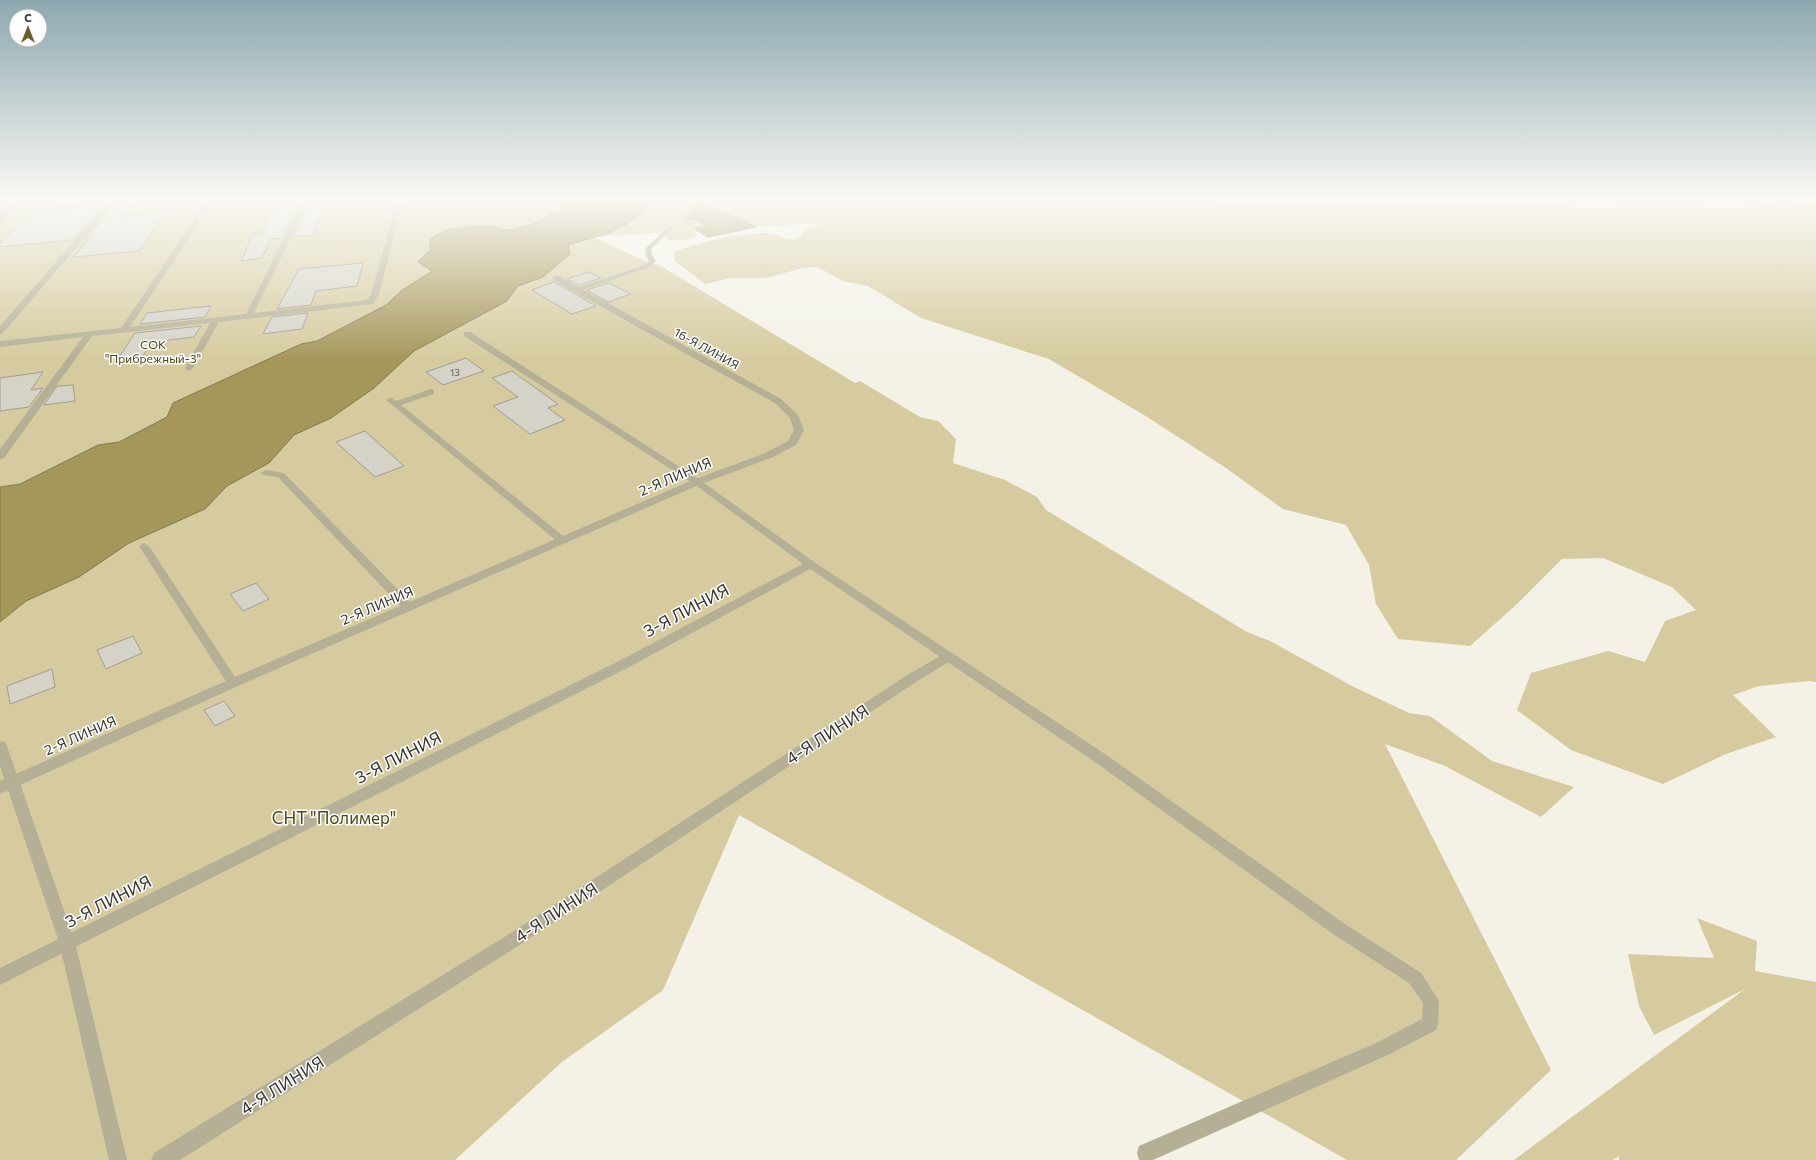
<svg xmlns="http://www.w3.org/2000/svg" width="1816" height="1160" font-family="Commissioner,sans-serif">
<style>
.green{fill:#d5cb9e}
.water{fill:#a5975a;stroke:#847a4e}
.building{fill:#d5d3c8;stroke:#9f9d92}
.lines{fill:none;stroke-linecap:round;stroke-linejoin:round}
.lane{fill:#b5b095;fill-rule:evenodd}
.street{fill:#b5b095;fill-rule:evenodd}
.labels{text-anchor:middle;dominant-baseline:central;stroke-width:3;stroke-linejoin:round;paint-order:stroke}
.far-number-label{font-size:10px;fill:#5e5d58}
.far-park-label{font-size:12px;fill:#4f4514;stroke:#fff}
.far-street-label{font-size:12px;fill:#373632;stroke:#fff}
.street-label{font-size:14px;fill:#373632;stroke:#fff}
.near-street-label{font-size:17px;fill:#373632;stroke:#fff}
.near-park-label{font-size:17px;fill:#4f4514;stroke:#fff}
</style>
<rect width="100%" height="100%" fill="#f4f2e7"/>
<path class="green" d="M0,198H1225L1208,200L1250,202H1540L1581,208L1661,206L1732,208L1792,203H1816V682L1809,681L1759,686L1733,695L1776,737L1726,754L1663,784L1571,750L1517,710L1531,673L1608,651L1645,662L1665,621L1696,610L1672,587L1603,558L1562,559L1517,604L1470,646L1398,639L1376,604L1369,565L1346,525L1283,509L1223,466L1144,415L1049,359L921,318L868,286L843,281L817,267L803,268L766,278H730L705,284L675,261L674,252C703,241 734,234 765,233C776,233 786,241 797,239L806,229L824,223L694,231L696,237L683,240H668L664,235L667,232L594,237L648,263L659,265L855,383L860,381L920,417L938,421L956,439L953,463L1005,480L1037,497L1046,510L1247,632L1270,641L1354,687L1409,713L1430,716L1492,761L1574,787L1541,817L1445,766L1385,744L1551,1070L1456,1160H1347L739,815L663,990L562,1062L455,1160H0Z
M1697,918L1757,941L1755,971L1816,982V1160H1619V1156L1612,1160H1514L1745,989L1654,1035L1639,1006L1628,954L1714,958Z"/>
<path class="water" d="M552,198H647L645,201L653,203L643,206L646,210L625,225L611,232L568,245L570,254L543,277L518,286L507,301L414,351L374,388L331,418L294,435L269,463L227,486L205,509L129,543L79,577L26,601L0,622V487L20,484L98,445L119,442L167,417L173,403L301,344L317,341L386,305L401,291L432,271L418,262L430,250V239L446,230L476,226L495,227L509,230L543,221L547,214L564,210Z
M697,202H702L708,207L735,217L756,227L708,237L696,230V228L704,227V223L693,219H687L686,216L693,211L692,206Z"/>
<path class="building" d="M327,200L313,235L293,237L310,201Z
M133,201L122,216L167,212L139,251L73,257L89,239H86L117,203Z
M300,202L282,238L271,239L262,258L241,261L253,235L261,234L275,204Z
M105,204L73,240L0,247V243L32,211Z
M363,263L357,286L316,291L311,305L277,309L299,269Z
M589,272L601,278L579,285L567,279Z
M554,282L596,306L572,314L532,290Z
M609,283L631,294L608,302L587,290Z
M211,306L205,317L140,324L147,313Z
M308,313L302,329L263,334L272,317Z
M201,326L194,337L151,342L143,356L118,359L135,333Z
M466,358L484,371L443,385L426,372Z
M512,371L558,404L548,408L565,420L530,434L493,406L518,397L492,378Z
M43,372L31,390L43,388L29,407L0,411V378Z
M73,385L75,401L44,405L57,386Z
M365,431L404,466L375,477L336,442Z
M256,583L269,599L243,611L230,594Z
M133,636L142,653L106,669L97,650Z
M52,669L55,687L10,704L7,686Z
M224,701L235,716L215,726L204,710Z"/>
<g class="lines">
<path class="lane" d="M670,225L675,226L651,249L652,255L656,261L650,267L580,291L573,289L646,265L649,261L646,255L645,249Z
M464,332H470L700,480L814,562L1105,754L1345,924L1421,973L1439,1001L1438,1024L1436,1030L1390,1054L1153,1160H1139L1137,1153L1139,1146L1378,1042L1422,1019L1423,1003L1409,983L1333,934L1095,762L806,566L694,484L464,336Z
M431,389L434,390V394L401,405L567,539L568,541L567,543H559L386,400L390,397L396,401Z
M266,470L284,473L412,604L414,607L412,610H404L278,477L263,475L261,473Z
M144,543L149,546L237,680L239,683L237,686L233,687L229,686L139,546Z
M0,741L5,742L7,746L75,942L127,1160H109L59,942L0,766Z"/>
<path class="street" d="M20,198H27L0,222V216Z
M112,198H119L3,333L0,334V326Z
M209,198H215L130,327L246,314L304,198H310L254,313L367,300L371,294L398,198H404L379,294L373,304L219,322L193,368L189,371L185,368L210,323L92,336L4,458L0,459V449L83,337L0,347V341L121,328Z
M1263,198H1283C1278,201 1268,201 1263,198Z
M1538,198H1816V201L1593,202L1541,200Z
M553,276H559L781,399L798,415L804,430L796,445L773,457L701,484L238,686L0,794V781L228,680L693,480L765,453L788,441L794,430L790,418L775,403L553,280Z
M810,560L814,561L816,564L814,567L631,666L0,985V968L621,660Z
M947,652L952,654L954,657L952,660L919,680L518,946L180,1160H151L154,1153L506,936L909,674Z"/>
</g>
<linearGradient id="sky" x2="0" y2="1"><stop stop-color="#8da8af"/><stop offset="0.55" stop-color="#faf9f4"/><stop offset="1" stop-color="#faf9f4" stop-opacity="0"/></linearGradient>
<rect width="1816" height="361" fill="url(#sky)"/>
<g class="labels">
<g class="far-number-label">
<text x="455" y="372">13</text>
</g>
<g class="far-park-label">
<text x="153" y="344">СОК<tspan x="153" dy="14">"Прибрежный-3"</tspan></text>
</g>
<g class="far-street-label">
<text transform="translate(707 348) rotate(29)">16-Я ЛИНИЯ</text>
</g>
<g class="street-label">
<text transform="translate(675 476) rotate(-23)">2-Я ЛИНИЯ</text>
<text transform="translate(377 605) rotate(-23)">2-Я ЛИНИЯ</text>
<text transform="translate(80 735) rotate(-24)">2-Я ЛИНИЯ</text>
</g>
<g class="near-street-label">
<text transform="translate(686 610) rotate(-28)">3-Я ЛИНИЯ</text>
<text transform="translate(827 734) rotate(-33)">4-Я ЛИНИЯ</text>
<text transform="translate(398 757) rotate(-27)">3-Я ЛИНИЯ</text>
<text transform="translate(108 901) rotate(-27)">3-Я ЛИНИЯ</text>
<text transform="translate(556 912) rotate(-33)">4-Я ЛИНИЯ</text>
<text transform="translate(282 1085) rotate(-32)">4-Я ЛИНИЯ</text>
</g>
<g class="near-park-label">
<text x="334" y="817">СНТ "Полимер"</text>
</g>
</g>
<g transform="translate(28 28)"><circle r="19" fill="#ffffff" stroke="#afafad"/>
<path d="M0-3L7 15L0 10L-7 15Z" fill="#695e2b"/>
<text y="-6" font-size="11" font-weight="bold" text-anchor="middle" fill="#373632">С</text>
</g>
</svg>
